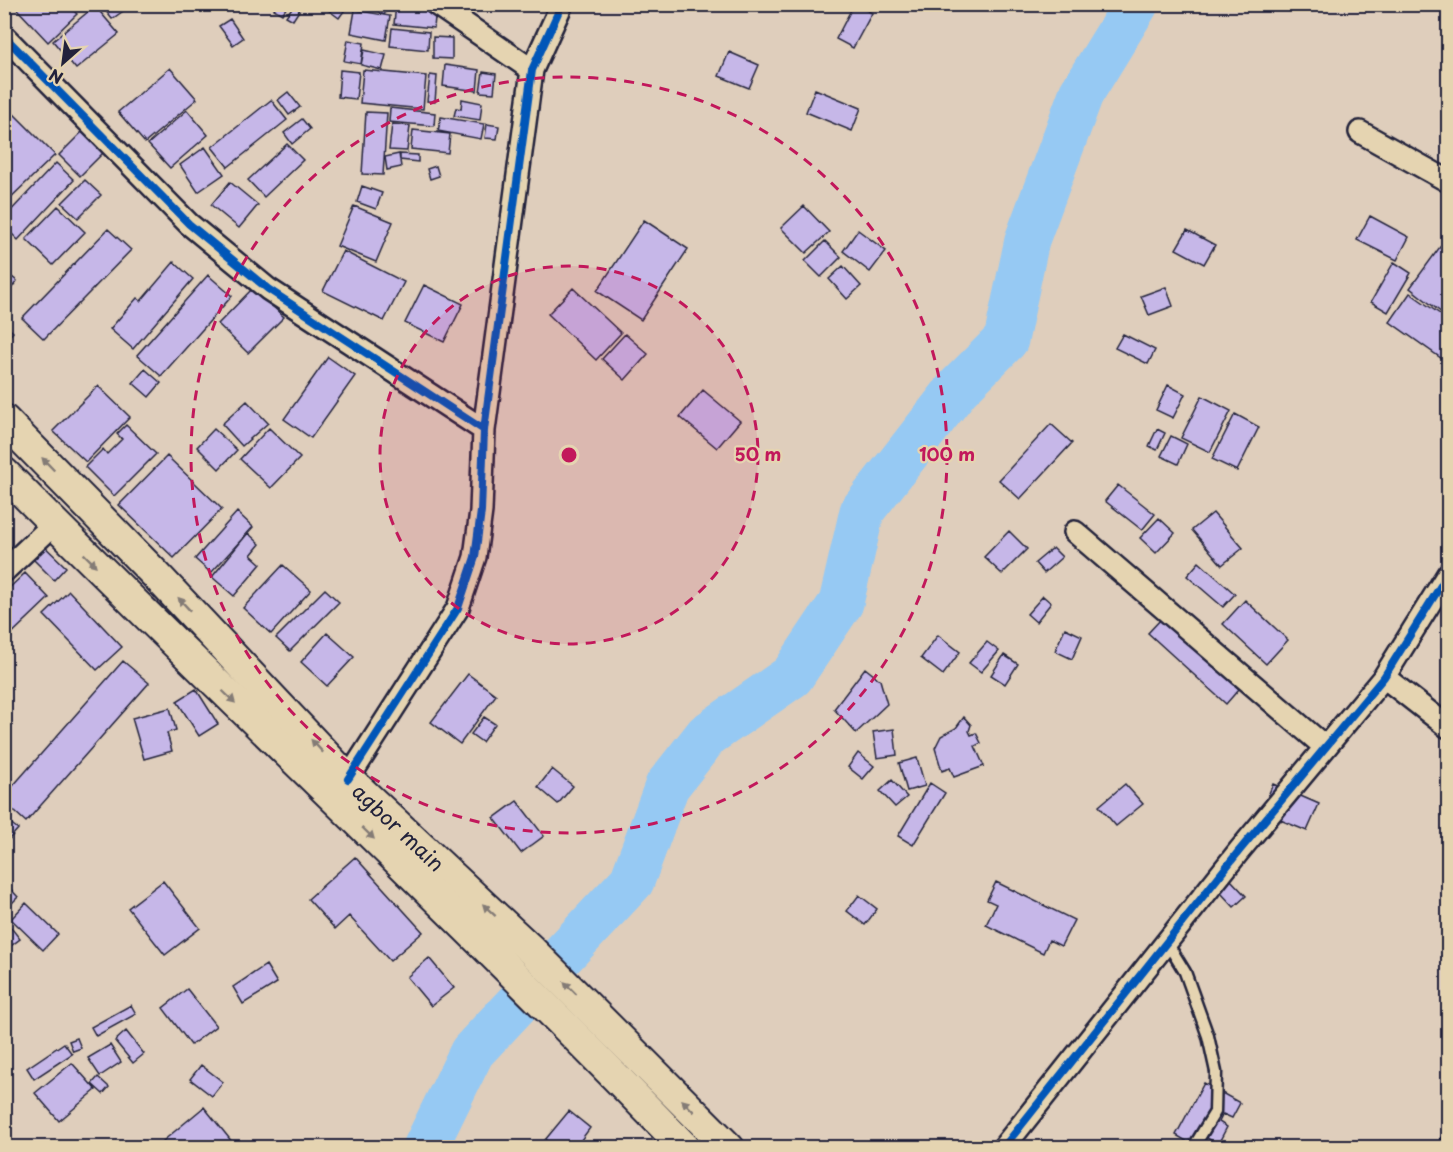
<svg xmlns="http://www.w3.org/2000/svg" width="1453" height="1152" font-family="'Playpen Sans',sans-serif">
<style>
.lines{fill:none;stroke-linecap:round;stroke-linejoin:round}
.river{stroke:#96c9f3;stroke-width:45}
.building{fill:#c6b7e8;stroke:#22223b;stroke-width:1.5}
.service-casing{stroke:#22223b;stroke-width:15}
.minor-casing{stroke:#22223b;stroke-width:26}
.secondary-casing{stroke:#22223b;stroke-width:34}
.service{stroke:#e5d4b1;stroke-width:10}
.minor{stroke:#e5d4b1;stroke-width:21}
.secondary{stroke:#e5d4b1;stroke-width:30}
.cycleway-casing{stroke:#e5d4b1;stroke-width:11}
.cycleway{stroke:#0057b8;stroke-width:8}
.oneway{fill:#847b76}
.ring{fill:none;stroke:#c2185b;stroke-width:3;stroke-dasharray:10 8}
.labels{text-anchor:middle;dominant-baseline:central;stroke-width:4.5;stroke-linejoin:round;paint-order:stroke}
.street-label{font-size:21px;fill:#22223b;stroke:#e5d4b1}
.centre{fill:#c2185b;stroke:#e5d4b1;stroke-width:3}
.ring-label{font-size:18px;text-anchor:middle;font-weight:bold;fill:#c2185b;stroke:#e5d4b1;stroke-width:4.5;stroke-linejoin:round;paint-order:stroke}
</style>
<rect width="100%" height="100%" fill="#dfcebc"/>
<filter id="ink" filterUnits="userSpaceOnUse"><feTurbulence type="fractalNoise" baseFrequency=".0167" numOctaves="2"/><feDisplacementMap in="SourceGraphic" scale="12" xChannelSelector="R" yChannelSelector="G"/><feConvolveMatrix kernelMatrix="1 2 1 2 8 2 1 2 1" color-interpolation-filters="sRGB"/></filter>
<g filter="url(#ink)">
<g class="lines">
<path class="river" d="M425,1148L472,1052L632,881L667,786L707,735L792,676L841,603L862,511L958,388L1006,340L1027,240L1081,94L1136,4"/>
</g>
<path class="building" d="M22,4H67L77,14L48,42L17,9Z
M104,4H133L112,19L102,6Z
M277,4H289L282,14L274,9Z
M320,4H349L339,18Z
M367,4H390L384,15Z
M396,4L436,7L434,28L394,24Z
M854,4L872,13L853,48L836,39Z
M294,5L300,9L293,20L286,16Z
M95,6L119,34L76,69L53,41Z
M355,10L390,16L386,40L351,33Z
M230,19L243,38L233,45L219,26Z
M392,28L429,32L428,50L390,46Z
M433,37L452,38V59L433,58Z
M348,40L364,43L361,64L344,61Z
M364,50L386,55L382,70L361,65Z
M729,52L759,65L749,88L719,76Z
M445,65L479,70L477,91L443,86Z
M170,68L197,99L145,143L118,112Z
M340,70L359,72L356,99L338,97Z
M363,70L426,76L423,109L360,103Z
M483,72L496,74L494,93L480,92Z
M430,75L437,76L435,102L427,101Z
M815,89L861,108L852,131L806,112Z
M288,92L300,107L289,115L278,100Z
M462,99L482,103L480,120L454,116L456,108L461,109Z
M271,100L287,120L228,167L212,147Z
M4,104L55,155L4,204Z
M390,108L435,113L434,126L389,122Z
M187,110L208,135L170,168L148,144Z
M366,112L387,113L383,175L362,174Z
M441,117L484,124L481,139L438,131Z
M302,119L310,129L292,144L284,133Z
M392,124L410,126L407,151L389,150Z
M487,124L499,126L497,139L485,138Z
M84,130L105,151L80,176L59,155Z
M413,130L450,134L448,153L411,149Z
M287,144L303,160L264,197L248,180Z
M205,147L224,174L198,192L180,165Z
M399,154L401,167L387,170L385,157Z
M400,154L418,155V162L400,160Z
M56,163L74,180L18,240L4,226V218Z
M436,166L439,176L430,179L427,169Z
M85,180L101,195L78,218L62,203Z
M230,182L258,205L239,228L211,205Z
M362,186L382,193L376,209L357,202Z
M58,206L85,232L53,265L26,239Z
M354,206L393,222L376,262L337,246Z
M804,206L829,232L806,253L781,228Z
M1370,216L1409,237L1397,260L1357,240Z
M644,220L688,249L641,320L597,291Z
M108,229L131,250L44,339L22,318Z
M858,230L886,251L870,272L843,251Z
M1187,230L1215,245L1204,264L1176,249Z
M1448,236V304L1442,313L1410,288Z
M825,241L841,257L821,277L805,261Z
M343,251L404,282L384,321L323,291Z
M174,262L193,279L133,349L110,329L137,298L141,301Z
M1394,262L1411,273L1388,312L1371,302Z
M843,266L861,286L847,299L829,279Z
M4,271L17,281L4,298Z
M208,275L232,296L161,376L137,355Z
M424,285L463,304L444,342L405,323Z
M1166,287L1173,306L1149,315L1141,296Z
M253,288L284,317L248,353L218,324Z
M573,288L621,333L596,360L548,314Z
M1410,293L1447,319L1448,317V363L1390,322Z
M4,324L13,332L4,342Z
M625,334L648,354L625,380L602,359Z
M1123,334L1155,350L1148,364L1115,348Z
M328,357L355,376L311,438L284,419Z
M145,369L161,383L149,397L133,383Z
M1168,385L1185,394L1173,418L1156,410Z
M98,386L130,417L86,462L53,431Z
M703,390L740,421L717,448L680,417Z
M1202,396L1231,411L1210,452L1181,438Z
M247,401L268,423L242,446L222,424Z
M1235,414L1259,427L1237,471L1212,459Z
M1051,424L1072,443L1020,499L999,480Z
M126,425L156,454L114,496L85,467L103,449L107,454L122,439L117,434Z
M269,428L300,458L271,488L240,459Z
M214,429L237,450L219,469L197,447Z
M1157,429L1165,433L1157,450L1149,446Z
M1171,436L1187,444L1178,464L1161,456Z
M167,456L222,509L174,558L119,505Z
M1118,485L1155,514L1142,530L1105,501Z
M237,512L253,527L211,573L195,559Z
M1213,513L1243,548L1222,565L1192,530Z
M1159,518L1175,533L1156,553L1140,538Z
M1009,531L1027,549L1002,574L984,557Z
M248,533L260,544L251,555L261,564L234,596L212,577Z
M40,542L66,567L54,580L28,554Z
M1053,548L1062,557L1044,573L1035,563Z
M1199,562L1235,594L1223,607L1187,576Z
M283,565L311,590L271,634L243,608Z
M25,573L49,598L4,641V593Z
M325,589L339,602L290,651L276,638Z
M69,591L122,647L97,670L44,615Z
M1043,596L1051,603L1036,622L1027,614Z
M1245,600L1288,640L1266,664L1223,624Z
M1162,618L1239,689L1226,704L1148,633Z
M1065,628L1082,636L1072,659L1055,651Z
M327,633L354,657L327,686L301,662Z
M938,635L960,652L943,675L921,658Z
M987,642L999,651L981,672L969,663Z
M1004,655L1018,664L1005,684L991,675Z
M123,661L149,683L26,822L4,802V796Z
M865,668L880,680L887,704L856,733L834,709Z
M468,674L496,695L460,744L431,722Z
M196,689L218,724L199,736L177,701Z
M170,708L176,730L167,733L172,751L144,759L132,718Z
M484,717L495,724L482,742L471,734Z
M964,717L971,725L969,731L971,735L976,733L981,743L975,746L984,766L954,777L950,768L942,771L935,748L941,736L956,728Z
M894,729L897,755L877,758L873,732Z
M858,753L874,766L863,779L848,767Z
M917,758L925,786L907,791L899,763Z
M552,769L573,786L558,804L538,787Z
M892,780L907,797L895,807L880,791Z
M930,783L945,793L913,845L898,836Z
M1125,784L1143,804L1116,826L1099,806Z
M1273,784L1319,804L1307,831L1261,812Z
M517,801L544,836L521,853L494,818Z
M4,818L18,829L4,845Z
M355,857L423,932L390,961L349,916L335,929L308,899Z
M1223,862L1235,875L1230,879L1246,896L1234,907L1206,877Z
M163,881L200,928L165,955L128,908Z
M996,882L1074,920L1061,946L1049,940L1043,953L986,925L996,904L987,900Z
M6,884L18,897L4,911V886Z
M859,895L877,909L865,925L847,911Z
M26,903L58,934L43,950L11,919Z
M4,919L20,939L4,951Z
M429,958L454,988L431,1006L407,977Z
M266,965L277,983L243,1004L233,987Z
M187,989L216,1026L191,1045L163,1008Z
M131,1005L136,1014L96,1036L91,1027Z
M126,1031L144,1054L133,1063L115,1041Z
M77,1038L81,1048L73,1051L69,1041Z
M64,1043L72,1054L34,1079L27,1068Z
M110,1045L121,1062L100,1076L88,1058Z
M72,1063L96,1090L59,1121L35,1093Z
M201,1065L223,1082L212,1096L190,1079Z
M98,1077L109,1087L103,1094L92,1084Z
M1204,1083L1240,1103L1232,1118L1223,1114L1219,1122L1227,1127L1218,1144L1205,1137L1198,1148L1176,1135Z
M204,1107L237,1148H169L163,1141Z
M569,1111L590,1128L575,1148H553L545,1140Z"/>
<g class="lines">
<g class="service-casing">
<path id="service" d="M1166,941L1185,972L1208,1036L1216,1072L1215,1112L1193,1148
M1446,1148L1448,1138"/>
</g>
<g class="minor-casing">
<path id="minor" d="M436,4L532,70
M4,36L189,224L268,289L484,430
M1360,132L1448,181
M1075,532L1325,747
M4,571L54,524
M1384,677L1448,727
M348,779L458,608L475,557L481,511L484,430L532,70L562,4
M1003,1148L1239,851L1384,677L1448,574"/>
</g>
<g class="secondary-casing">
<g id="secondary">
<path id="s1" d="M4,420L157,576L348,779L531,950L729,1148"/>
<path d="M4,473C229,700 463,918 685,1148"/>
</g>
</g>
<use href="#service" class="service"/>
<use href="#minor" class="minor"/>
<use href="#secondary" class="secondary"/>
<g class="cycleway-casing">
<path id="cycleway" d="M4,36L189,224L268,289L484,430
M348,779L458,608L475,557L481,511L484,430L532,70L562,4
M1003,1148L1239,851L1384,677L1448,574"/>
</g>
<use href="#cycleway" class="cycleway"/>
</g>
<defs><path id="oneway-solid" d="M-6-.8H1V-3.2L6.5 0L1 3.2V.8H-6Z" transform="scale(1.5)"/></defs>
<g class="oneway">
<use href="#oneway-solid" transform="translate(48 464) rotate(-134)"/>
<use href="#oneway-solid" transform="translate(90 560) rotate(45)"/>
<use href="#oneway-solid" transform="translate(184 604) rotate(-133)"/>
<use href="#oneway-solid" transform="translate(229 697) rotate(44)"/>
<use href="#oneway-solid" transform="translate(317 746) rotate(-133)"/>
<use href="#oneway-solid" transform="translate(368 833) rotate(44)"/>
<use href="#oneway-solid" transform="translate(489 910) rotate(-137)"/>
<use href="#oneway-solid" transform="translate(570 988) rotate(-135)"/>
<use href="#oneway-solid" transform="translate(688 1106) rotate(-135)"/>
</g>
</g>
<circle cx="569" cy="455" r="189" fill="#c2185b" fill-opacity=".12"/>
<g class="ring">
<circle cx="569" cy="455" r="189"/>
<circle cx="569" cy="455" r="378"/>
</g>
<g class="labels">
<g class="street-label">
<text stroke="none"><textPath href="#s1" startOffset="567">agbor main</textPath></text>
</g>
</g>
<circle cx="569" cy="455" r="9" class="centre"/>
<g class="ring-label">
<text x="758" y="461">50 m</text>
<text x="947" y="461">100 m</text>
</g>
<rect width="1453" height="1152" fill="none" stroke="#e5d4b1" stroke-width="24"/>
<rect x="12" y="12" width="1429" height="1128" fill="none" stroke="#22223b" stroke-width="2" filter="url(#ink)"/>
<g transform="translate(63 63) rotate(208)" stroke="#e5d4b1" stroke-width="4.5" paint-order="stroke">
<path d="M0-4.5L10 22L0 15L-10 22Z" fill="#22223b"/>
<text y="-9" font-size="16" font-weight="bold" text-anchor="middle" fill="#22223b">N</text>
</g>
</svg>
